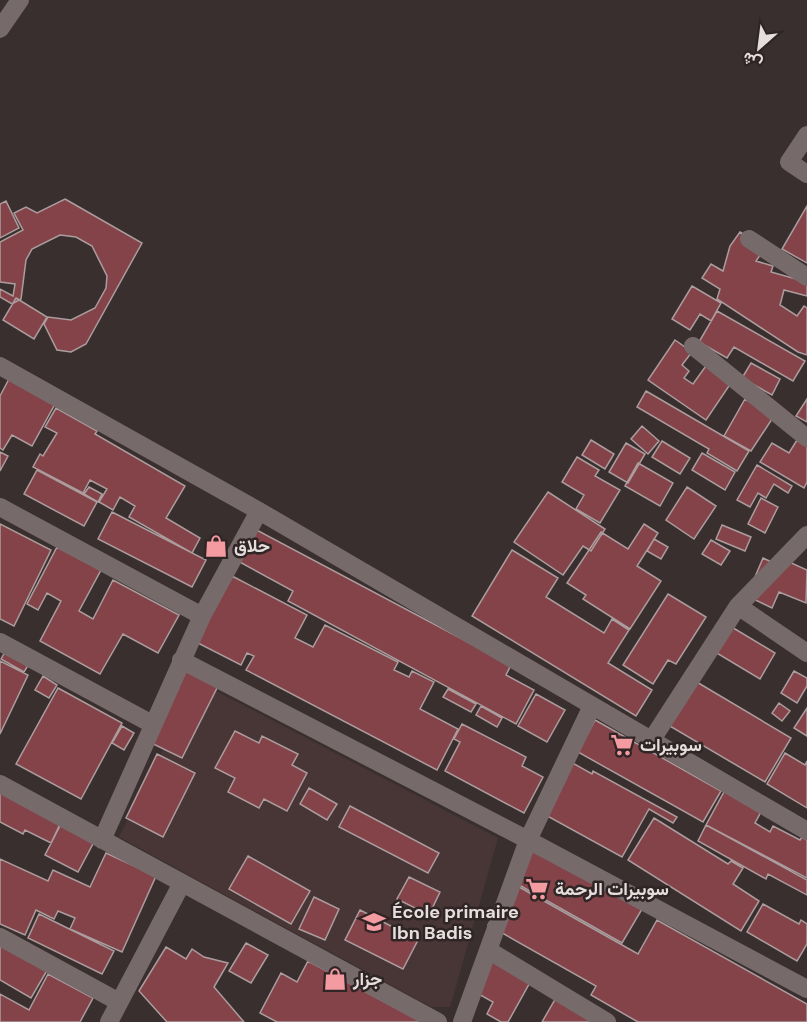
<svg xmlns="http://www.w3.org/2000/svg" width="807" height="1022" font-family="'DM Sans',Vazirmatn,sans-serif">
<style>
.built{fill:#483637}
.building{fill:#844349;stroke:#ab9d9e;stroke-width:1.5}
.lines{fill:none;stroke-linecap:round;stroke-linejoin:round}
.street{stroke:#776a6a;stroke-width:18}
.labels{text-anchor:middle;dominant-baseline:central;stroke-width:5;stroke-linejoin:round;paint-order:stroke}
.poi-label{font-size:18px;font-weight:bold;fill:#e5ddde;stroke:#302525;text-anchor:start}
</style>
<rect width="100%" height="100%" fill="#3a2f2f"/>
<path class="built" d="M197,681L498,838L450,1007H431L119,837Z"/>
<path class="building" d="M65,199L142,243L86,344L71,352L57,350L44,324L48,317L71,320L95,308L106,288L107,276L92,246L76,237L60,235L32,249L26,260L21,299L12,304L0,297V289L13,296L15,284L0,282V242L23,230L14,213L26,207L37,213Z
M6,201L19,228L0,238V204Z
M807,206V263L782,249Z
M740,232L765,248L756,261L773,266L771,272L807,282V296L784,290L780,305L797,316L804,306L807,308V355L798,352L717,299L720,289L702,278L711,264L723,271L730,246Z
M692,286L721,303L711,321L700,314L690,330L672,319Z
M16,298L47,317L34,339L3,320Z
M717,311L805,361L793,381L734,347L727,358L699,342Z
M675,340L692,352L682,365L689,371L684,378L693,384L708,363L733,380L706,420L648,380Z
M751,363L780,379L772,395L742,378Z
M9,379L55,404L32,446L12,435L3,450L0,448V396Z
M646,391L749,451L737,471L707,453L709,449L637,407Z
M745,399L774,416L751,451L724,436Z
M807,399V422L796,416Z
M56,408L97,431L95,434L185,486L166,518L200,538L192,553L129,517L135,506L120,497L113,510L99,502L107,489L90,480L83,493L33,467L40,454L43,456L57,433L45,427Z
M642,426L659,441L648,454L631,439Z
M591,440L614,454L605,469L582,455Z
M797,440L807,445V482L804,488L760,462L772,443L789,453Z
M662,441L690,458L680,474L652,457Z
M626,443L645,454L628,483L609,472Z
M0,452L8,456L0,471Z
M702,453L735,472L725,490L692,470Z
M577,457L599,470L595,476L620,490L600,523L576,509L584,495L562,482Z
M638,463L673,483L660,506L625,486Z
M757,465L792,486L788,493L774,484L766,498L758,493L750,507L737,500Z
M37,470L97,502L84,526L24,494Z
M89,487L102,494L98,502L84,494Z
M687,487L716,506L694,539L666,520Z
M548,492L605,529L591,551L583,546L563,575L514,542Z
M761,498L778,507L765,533L748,524Z
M112,512L206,560L192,587L98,539Z
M0,524L51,550L14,626L0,619Z
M644,524L658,533L637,566L661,581L630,629L583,599L586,595L567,583L601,532L628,549Z
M722,525L751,537L745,551L716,539Z
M251,527L511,665L506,675L534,690L516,724L288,601L293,591L234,559Z
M654,539L668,547L661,559L647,551Z
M711,540L730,551L721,565L702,554Z
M57,547L101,570L79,611L93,619L113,580L179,615L158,653L123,634L100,674L40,641L61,601L47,593L38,610L27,604Z
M512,550L558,578L546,597L604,633L612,619L629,630L608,663L652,690L636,716L472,616Z
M763,558L784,568L787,561L807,570L806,603L779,592L772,608L747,596Z
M232,576L307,615L295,638L313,647L325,625L398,662L394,670L409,677L412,671L434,682L420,709L458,729L437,770L246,670L254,656L247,653L241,665L190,639Z
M668,594L706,617L676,664L668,660L653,684L623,665Z
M730,626L775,653L760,679L715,652Z
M9,645L32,659L24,672L1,659Z
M0,661L28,675L0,734Z
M184,668L218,686L182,758L147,741Z
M794,671L807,678V686L797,703L781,693Z
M43,676L57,685L49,698L35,690Z
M690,678L791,738L765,782L663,722Z
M58,688L122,723L81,799L16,764Z
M448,689L476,704L471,712L443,697Z
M536,694L565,710L547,742L518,726Z
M779,703L790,711L782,721L772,713Z
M481,706L502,718L497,727L476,715Z
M807,708V736L794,728Z
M595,720L721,791L703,822L578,752Z
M462,724L526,757L522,766L543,777L524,813L445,771L460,742L454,739Z
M122,726L134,733L124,750L112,743Z
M235,731L259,743L262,736L298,754L292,765L307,773L287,811L264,799L259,808L228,792L235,778L215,768Z
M785,753L805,765L807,761V808L767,784Z
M157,754L195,773L163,837L126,818Z
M569,761L592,774L593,771L677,817L673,823L649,809L622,857L540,812Z
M309,788L337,804L327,820L300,804Z
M725,790L762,810L755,823L770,832L773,826L800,840L802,837L807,840V878L706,825Z
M0,792L61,822L51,843L25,830L23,834L0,822Z
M350,806L439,853L428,873L339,827Z
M654,818L728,864L731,861L743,868L733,884L759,901L741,931L628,860Z
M61,824L95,840L78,872L45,855Z
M706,825L807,880V895L768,874L766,879L698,841Z
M535,841L645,904L622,943L512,881Z
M106,853L156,876L122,952L70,929L75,918L58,911L54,919L36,910L25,935L0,924V859L48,881L53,870L90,887Z
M248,856L310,891L291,924L229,889Z
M409,877L440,892L429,915L397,899Z
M512,883L638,954L657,920L807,1004V1022H638L591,995L596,986L488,925Z
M314,897L339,909L325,940L299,929Z
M763,904L799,924L801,920L807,924V944L797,961L747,932Z
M360,910L418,940L403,969L345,940Z
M39,914L114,951L102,974L28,938Z
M0,939L49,967L31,998L0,980Z
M246,943L268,955L251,983L229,971Z
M166,947L186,959L192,949L204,957L228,963L214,987L244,1022H167L139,991Z
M489,952L533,977L508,1022H501L487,1014L493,1002L468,988Z
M308,961L422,1022H277L260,1013L281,973L297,982Z
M48,974L93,998L80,1022H0V994L29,1010Z
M557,996L602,1022H542Z"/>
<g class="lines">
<path class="street" d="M0,29L20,0
M807,135L789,162L807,174
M749,239L807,277
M693,346L807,438
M0,366L259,511L807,831
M0,507L202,616
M738,606L807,653
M0,642L152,724
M181,660L528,840L807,989
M651,741L738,606L807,535
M0,784L438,1022
M102,840L202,616L259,511
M0,937L119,1002
M488,950L607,1022
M109,1022L182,883
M462,1022L528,840L592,706"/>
</g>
<defs>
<g id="shop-bare" transform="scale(1.8)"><path d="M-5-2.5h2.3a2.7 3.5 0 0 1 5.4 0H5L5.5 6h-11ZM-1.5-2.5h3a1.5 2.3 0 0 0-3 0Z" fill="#f49aa1" stroke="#302525" stroke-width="2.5" paint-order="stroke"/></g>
<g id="supermarket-bare" transform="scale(1.8)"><path d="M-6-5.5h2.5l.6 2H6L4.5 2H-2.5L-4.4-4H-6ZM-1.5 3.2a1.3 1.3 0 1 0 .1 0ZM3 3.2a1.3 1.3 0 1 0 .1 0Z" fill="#f49aa1" stroke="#302525" stroke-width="2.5" paint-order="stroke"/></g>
<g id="school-bare" transform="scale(1.8)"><path d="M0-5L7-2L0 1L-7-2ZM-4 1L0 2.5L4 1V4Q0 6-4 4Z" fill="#f49aa1" stroke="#302525" stroke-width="2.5" paint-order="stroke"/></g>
</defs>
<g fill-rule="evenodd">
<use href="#shop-bare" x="216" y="546"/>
<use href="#supermarket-bare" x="622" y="745"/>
<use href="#supermarket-bare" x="537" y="889"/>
<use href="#school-bare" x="374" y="922"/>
<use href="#shop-bare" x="335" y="979"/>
</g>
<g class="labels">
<g class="poi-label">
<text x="234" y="546">حلاق</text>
<text x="640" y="745">سوبيرات</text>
<text x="555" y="889">سوبيرات الرحمة</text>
<text x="392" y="912">École primaire<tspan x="392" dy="21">Ibn Badis</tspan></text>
<text x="353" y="979">جزار</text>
</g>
</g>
<g transform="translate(759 48) rotate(208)" stroke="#302525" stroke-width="4.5" paint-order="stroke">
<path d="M0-4.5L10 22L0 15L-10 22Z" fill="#e5ddde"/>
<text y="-9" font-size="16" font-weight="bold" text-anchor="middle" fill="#e5ddde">ش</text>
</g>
</svg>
